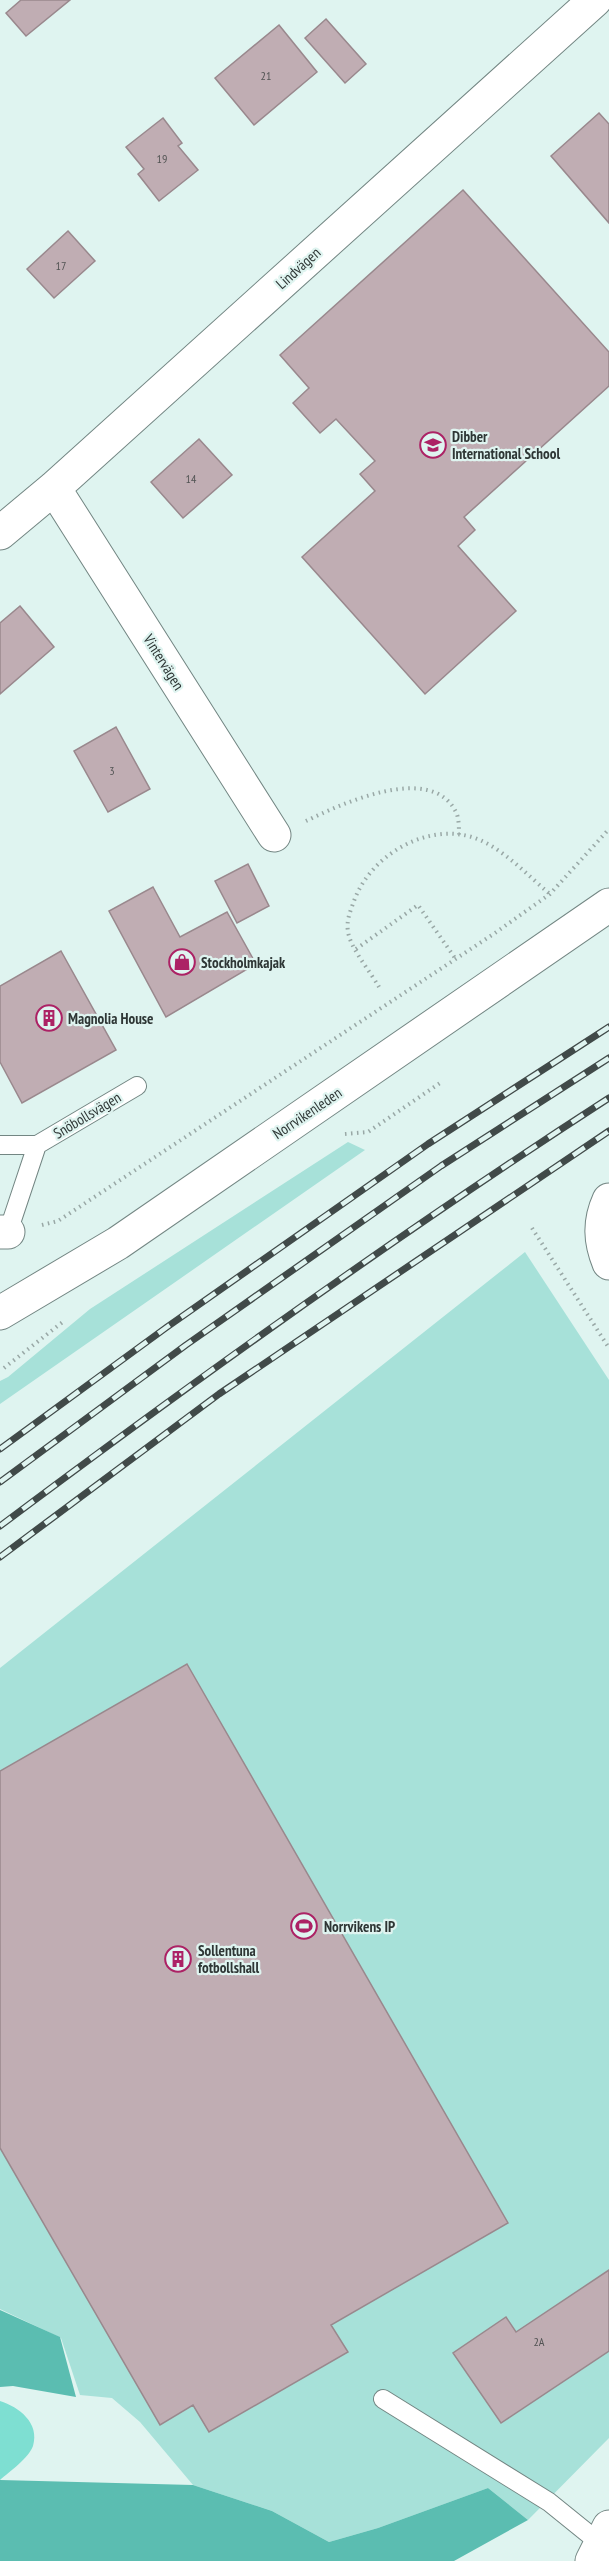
<svg xmlns="http://www.w3.org/2000/svg" width="609" height="2561" font-family="'PT Sans Narrow',sans-serif">
<style>
.green{fill:#a7e1d9}
.forest{fill:#5bbdb1}
.water{fill:#7edfd2}
.building{fill:#c0adb3;stroke:#99888d;stroke-width:1.5}
.lines{fill:none;stroke-linecap:round;stroke-linejoin:round}
.service-casing{stroke:#738683;stroke-width:20}
.minor-casing{stroke:#738683;stroke-width:35}
.secondary-casing{stroke:#738683;stroke-width:35}
.path{stroke:#99a8a6;stroke-width:4;stroke-dasharray:1.5 4.5;stroke-linecap:butt}
.service{stroke:#fff;stroke-width:18}
.minor{stroke:#fff;stroke-width:33}
.secondary{stroke:#fff;stroke-width:33}
.rail-casing{stroke:#414a49;stroke-width:7}
.rail{stroke:#dff4f0;stroke-width:4.5;stroke-dasharray:14;stroke-linecap:butt}
.labels{text-anchor:middle;dominant-baseline:central;stroke-width:4.5;stroke-linejoin:round;paint-order:stroke}
.number-label{font-size:12px;fill:#525454}
.street-label{font-size:15px;fill:#2e3635;stroke:#dff4f0}
.poi-label{font-size:15px;font-weight:bold;fill:#2e3635;stroke:#dff4f0;text-anchor:start}
</style>
<rect width="100%" height="100%" fill="#dff4f0"/>
<path class="green" d="M348,1142L365,1150L0,1404V1381L8,1377L90,1309Z
M525,1252L609,1380V2438L528,2520L488,2488L378,2528L329,2542L272,2511L193,2485L140,2422L112,2398L80,2395L61,2338L0,2309V1668Z"/>
<path class="forest" d="M0,2310L60,2337L76,2397L13,2386L0,2387Z
M0,2480L193,2485L272,2511L329,2542L378,2528L488,2488L528,2520L454,2561H0Z"/>
<path class="water" d="M0,2401C19,2407 40,2423 33,2446C28,2459 10,2471 0,2480Z"/>
<path class="building" d="M21,0H70L26,36L6,13Z
M326,19L366,64L345,83L305,38Z
M279,25L317,72L254,125L215,78Z
M599,113L609,124V223L551,156Z
M163,118L182,143L178,146L198,170L159,201L138,174L144,169L126,147Z
M463,190L609,352V386L464,517L475,530L458,546L516,611L425,694L302,557L375,491L360,474L375,461L336,419L320,433L293,403L309,388L280,355Z
M68,231L95,261L54,298L27,269Z
M199,439L232,475L183,518L151,482Z
M20,606L54,647L0,694V623Z
M116,727L150,789L108,812L74,751Z
M248,864L269,906L237,923L215,881Z
M153,887L180,937L227,912L256,964L166,1017L109,911Z
M61,951L116,1050L22,1103L0,1062V986Z
M187,1664L508,2223L331,2325L348,2352L209,2432L193,2405L160,2425L0,2148V1771Z
M609,2270V2351L501,2423L453,2353L506,2317L516,2332Z"/>
<g class="lines">
<g class="service-casing">
<path id="service" d="M0,1145H37L137,1086
M8,1232L37,1145
M383,2399L549,2502L601,2544"/>
</g>
<g class="minor-casing">
<path id="minor" d="M54,488L274,835
M0,533L54,488L595,0
M609,1200C599,1222 600,1241 609,1263
M0,1232H8
M592,2561L609,2527"/>
</g>
<g class="secondary-casing">
<path id="secondary" d="M0,1313L118,1243L609,905"/>
</g>
<path class="path" d="M306,821C341,804 431,762 456,812C459,818 459,828 459,835
M356,949L418,905L455,958
M379,987C371,973 353,951 349,936C345,923 350,912 354,901C370,856 425,823 472,837C501,846 527,875 550,894
M345,1134L368,1132L440,1083
M42,1225L58,1221L495,933L550,894L609,829
M532,1228L609,1348
M4,1368L64,1321"/>
<use href="#service" class="service"/>
<use href="#minor" class="minor"/>
<use href="#secondary" class="secondary"/>
<g class="rail-casing">
<path id="rail" d="M0,1449L167,1327L428,1144L609,1027
M0,1482L186,1345L441,1166L609,1058
M0,1526C199,1377 400,1233 609,1098
M0,1557L219,1394L609,1131"/>
</g>
<use href="#rail" class="rail"/>
</g>
<defs>
<g id="school-ring" transform="scale(1.35)"><circle r="9.5" fill="#dff4f0" stroke="#ac2265" stroke-width="1.5"/><path d="M0-5L7-2L0 1L-7-2ZM-4 1L0 2.5L4 1V4Q0 6-4 4Z" fill="#ac2265"/></g>
<g id="shop-ring" transform="scale(1.35)"><circle r="9.5" fill="#dff4f0" stroke="#ac2265" stroke-width="1.5"/><path d="M-5-2.5h2.3a2.7 3.5 0 0 1 5.4 0H5L5.5 6h-11ZM-1.5-2.5h3a1.5 2.3 0 0 0-3 0Z" fill="#ac2265"/></g>
<g id="building-ring" transform="scale(1.35)"><circle r="9.5" fill="#dff4f0" stroke="#ac2265" stroke-width="1.5"/><path d="M-4-6H4V6H1V3H-1V6H-4ZM-2.5-4.3h1.7v1.8h-1.7ZM.8-4.3h1.7v1.8H.8ZM-2.5-1h1.7V.8h-1.7ZM.8-1h1.7V.8H.8Z" fill="#ac2265"/></g>
<g id="stadium-ring" transform="scale(1.35)"><circle r="9.5" fill="#dff4f0" stroke="#ac2265" stroke-width="1.5"/><path d="M0-5a6.5 5 0 1 0 0 10a6.5 5 0 1 0 0-10ZM-3.5-1.8h7v3.6h-7Z" fill="#ac2265"/></g>
</defs>
<g fill-rule="evenodd">
<use href="#school-ring" x="433" y="445"/>
<use href="#shop-ring" x="182" y="962"/>
<use href="#building-ring" x="49" y="1018"/>
<use href="#stadium-ring" x="304" y="1926"/>
<use href="#building-ring" x="178" y="1959"/>
</g>
<g class="labels">
<g class="number-label">
<text x="266" y="75">21</text>
<text x="162" y="158">19</text>
<text x="61" y="265">17</text>
<text x="191" y="478">14</text>
<text x="112" y="770">3</text>
<text x="539" y="2341">2A</text>
</g>
<g class="street-label">
<text transform="translate(298 268) rotate(-42)">Lindvägen</text>
<text transform="translate(164 662) rotate(58)">Vintervägen</text>
<text transform="translate(307 1113) rotate(-34)">Norrvikenleden</text>
<text transform="translate(87 1115) rotate(-31)">Snöbollsvägen</text>
</g>
<g class="poi-label">
<text x="452" y="436">Dibber<tspan x="452" dy="17">International School</tspan></text>
<text x="201" y="962">Stockholmkajak</text>
<text x="68" y="1018">Magnolia House</text>
<text x="324" y="1926">Norrvikens IP</text>
<text x="198" y="1950">Sollentuna<tspan x="198" dy="17">fotbollshall</tspan></text>
</g>
</g>
</svg>
